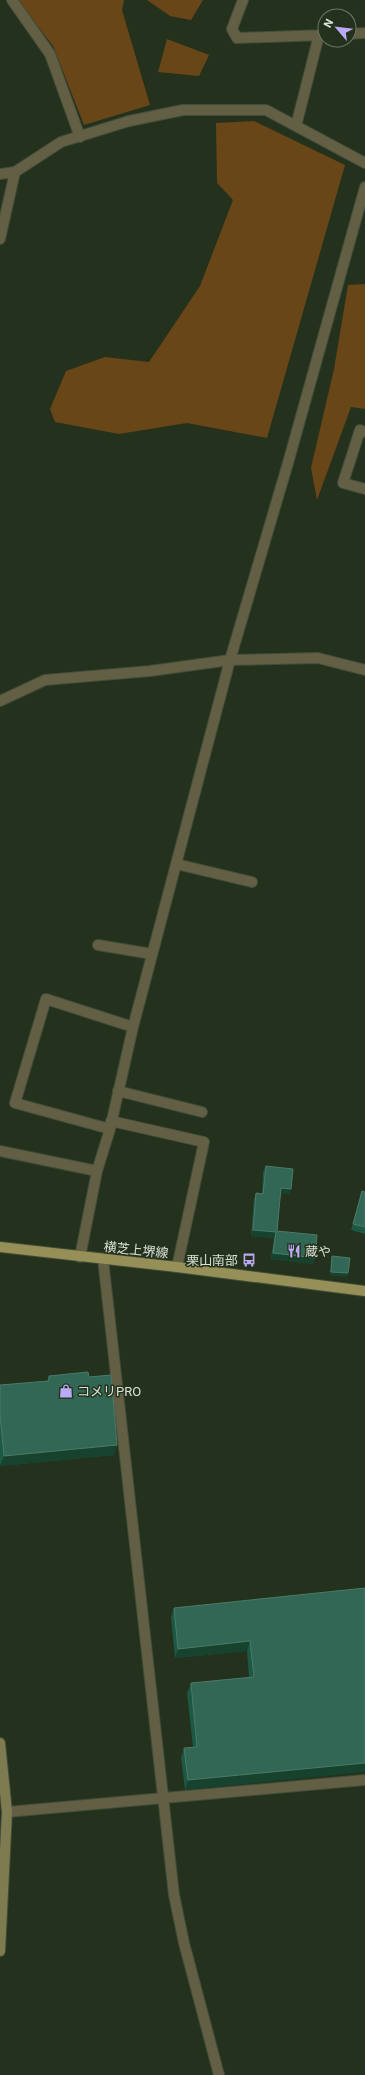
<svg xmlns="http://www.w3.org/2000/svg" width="365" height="2075" font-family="Roboto,'Noto Sans JP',sans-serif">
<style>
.green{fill:#684618}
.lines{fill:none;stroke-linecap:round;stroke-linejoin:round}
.street-casing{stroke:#414d3a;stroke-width:12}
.secondary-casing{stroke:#414d3a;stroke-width:12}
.primary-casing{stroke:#414d3a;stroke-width:12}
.street{stroke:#625f45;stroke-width:10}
.secondary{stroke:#7f7b50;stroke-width:10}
.primary{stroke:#969058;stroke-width:10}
.wall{fill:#1d5845}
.shaded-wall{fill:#17422e}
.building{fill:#316754;stroke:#4b7a68}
.labels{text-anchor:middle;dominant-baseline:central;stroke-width:3;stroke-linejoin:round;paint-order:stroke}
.street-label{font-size:13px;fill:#d8e1d4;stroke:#24311d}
.poi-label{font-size:13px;fill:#d8e1d4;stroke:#24311d;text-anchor:start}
</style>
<rect width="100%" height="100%" fill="#24311d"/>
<path class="green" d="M17,0H124L122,10L150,105L84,125L53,46Z
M147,0H203L191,20L170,16Z
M167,39L209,55L199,76L158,72Z
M254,121L345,165L267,438L187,423L119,434L55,422L50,409L66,371L105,357L149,362L200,286L233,200L217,183L216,123Z
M365,284V409L351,407L317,500L311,468L334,369L348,285Z"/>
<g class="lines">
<g class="street-casing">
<path id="street" d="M12,0L50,54L80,137
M243,0L232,29L237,38L325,35
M349,34L365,33
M296,126L319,35
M0,174L15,172L61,142L129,121L183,110H266L365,163
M0,239L15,172
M365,432L360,430L343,483L365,489
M0,701L45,680L150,671L230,660L318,658L365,670
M176,864L252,882
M98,945L152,954
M118,1091L202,1112
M111,1121L204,1142L177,1267
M110,1129L15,1103L46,999L133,1027
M0,1151L97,1171
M80,1257L97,1171L110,1129L133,1027L230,660L288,463L365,187
M103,1259L174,1895L184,1943L219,2075
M7,1812L365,1780"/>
</g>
<g class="secondary-casing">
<path id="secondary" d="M0,1743L7,1812L0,1951"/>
</g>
<g class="primary-casing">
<path id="primary" d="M0,1247L177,1267L365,1291"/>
</g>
<use href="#street" class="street"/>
<use href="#secondary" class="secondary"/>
<use href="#primary" class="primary"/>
</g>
<path class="wall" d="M266,1166L291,1189L289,1194H280L277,1231L313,1264L271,1259L274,1238L251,1236L254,1199L256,1193L262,1194L263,1172Z
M362,1191L365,1192V1234L351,1230Z
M332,1256L348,1273L347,1277L330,1275L331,1259Z
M49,1376L89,1377L117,1445L114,1455L0,1466V1385L47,1381Z
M365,1588L185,1790L181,1758L184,1748L193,1747L187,1693L191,1683L249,1677L247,1651L175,1658L171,1618L174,1608Z"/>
<path class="shaded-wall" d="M281,1188L291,1189L289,1194H279Z
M253,1230L276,1232L274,1238L251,1236Z
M273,1253L315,1258L313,1264L271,1259Z
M331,1272L348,1273L347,1277L330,1275Z
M117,1445L114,1455L0,1466L4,1456Z
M250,1641L247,1651L175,1658L178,1649Z
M365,1763V1772L185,1790L188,1780Z"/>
<path class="building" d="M266,1166L293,1169L291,1189L281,1188L277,1231L317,1235L315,1258L273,1253L276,1232L253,1230L256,1193L263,1194Z
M362,1191L365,1192V1227L353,1224Z
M332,1256L350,1258L348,1273L331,1272Z
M88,1372L89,1377L111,1375L117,1445L4,1456L0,1414V1385L49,1381V1376Z
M365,1588V1763L188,1780L184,1748L197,1747L191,1683L254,1677L250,1641L178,1649L174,1608Z"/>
<defs>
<g id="restaurant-bare" transform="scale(1.08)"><path d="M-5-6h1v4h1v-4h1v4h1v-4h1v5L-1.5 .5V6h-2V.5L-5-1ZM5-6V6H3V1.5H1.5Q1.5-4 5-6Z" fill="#bbaaf6" stroke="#24311d" stroke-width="2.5" paint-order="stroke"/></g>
<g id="bus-bare" transform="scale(1.08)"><path d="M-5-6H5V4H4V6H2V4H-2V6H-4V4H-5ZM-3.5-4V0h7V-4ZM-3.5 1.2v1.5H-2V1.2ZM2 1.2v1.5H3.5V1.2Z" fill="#bbaaf6" stroke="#24311d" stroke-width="2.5" paint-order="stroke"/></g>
<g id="shop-bare" transform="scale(1.08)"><path d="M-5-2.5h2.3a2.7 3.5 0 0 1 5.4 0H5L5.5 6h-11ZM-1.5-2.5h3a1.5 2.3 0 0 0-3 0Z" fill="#bbaaf6" stroke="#24311d" stroke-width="2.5" paint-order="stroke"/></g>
</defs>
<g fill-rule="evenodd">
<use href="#restaurant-bare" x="294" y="1251"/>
<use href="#bus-bare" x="249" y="1260"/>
<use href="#shop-bare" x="66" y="1391"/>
</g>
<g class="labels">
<g class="street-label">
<text transform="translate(136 1250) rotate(6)">横芝上堺線</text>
</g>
<g class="poi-label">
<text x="305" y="1251">蔵や</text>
<text x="238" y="1260" text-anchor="end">栗山南部</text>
<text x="77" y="1391">コメリPRO</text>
</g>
</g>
<g transform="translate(337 28) rotate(298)"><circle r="19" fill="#24311d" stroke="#6c7766"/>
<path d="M0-3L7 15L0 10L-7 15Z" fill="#bbaaf6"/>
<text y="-6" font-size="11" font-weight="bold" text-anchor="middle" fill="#d8e1d4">N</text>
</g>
</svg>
